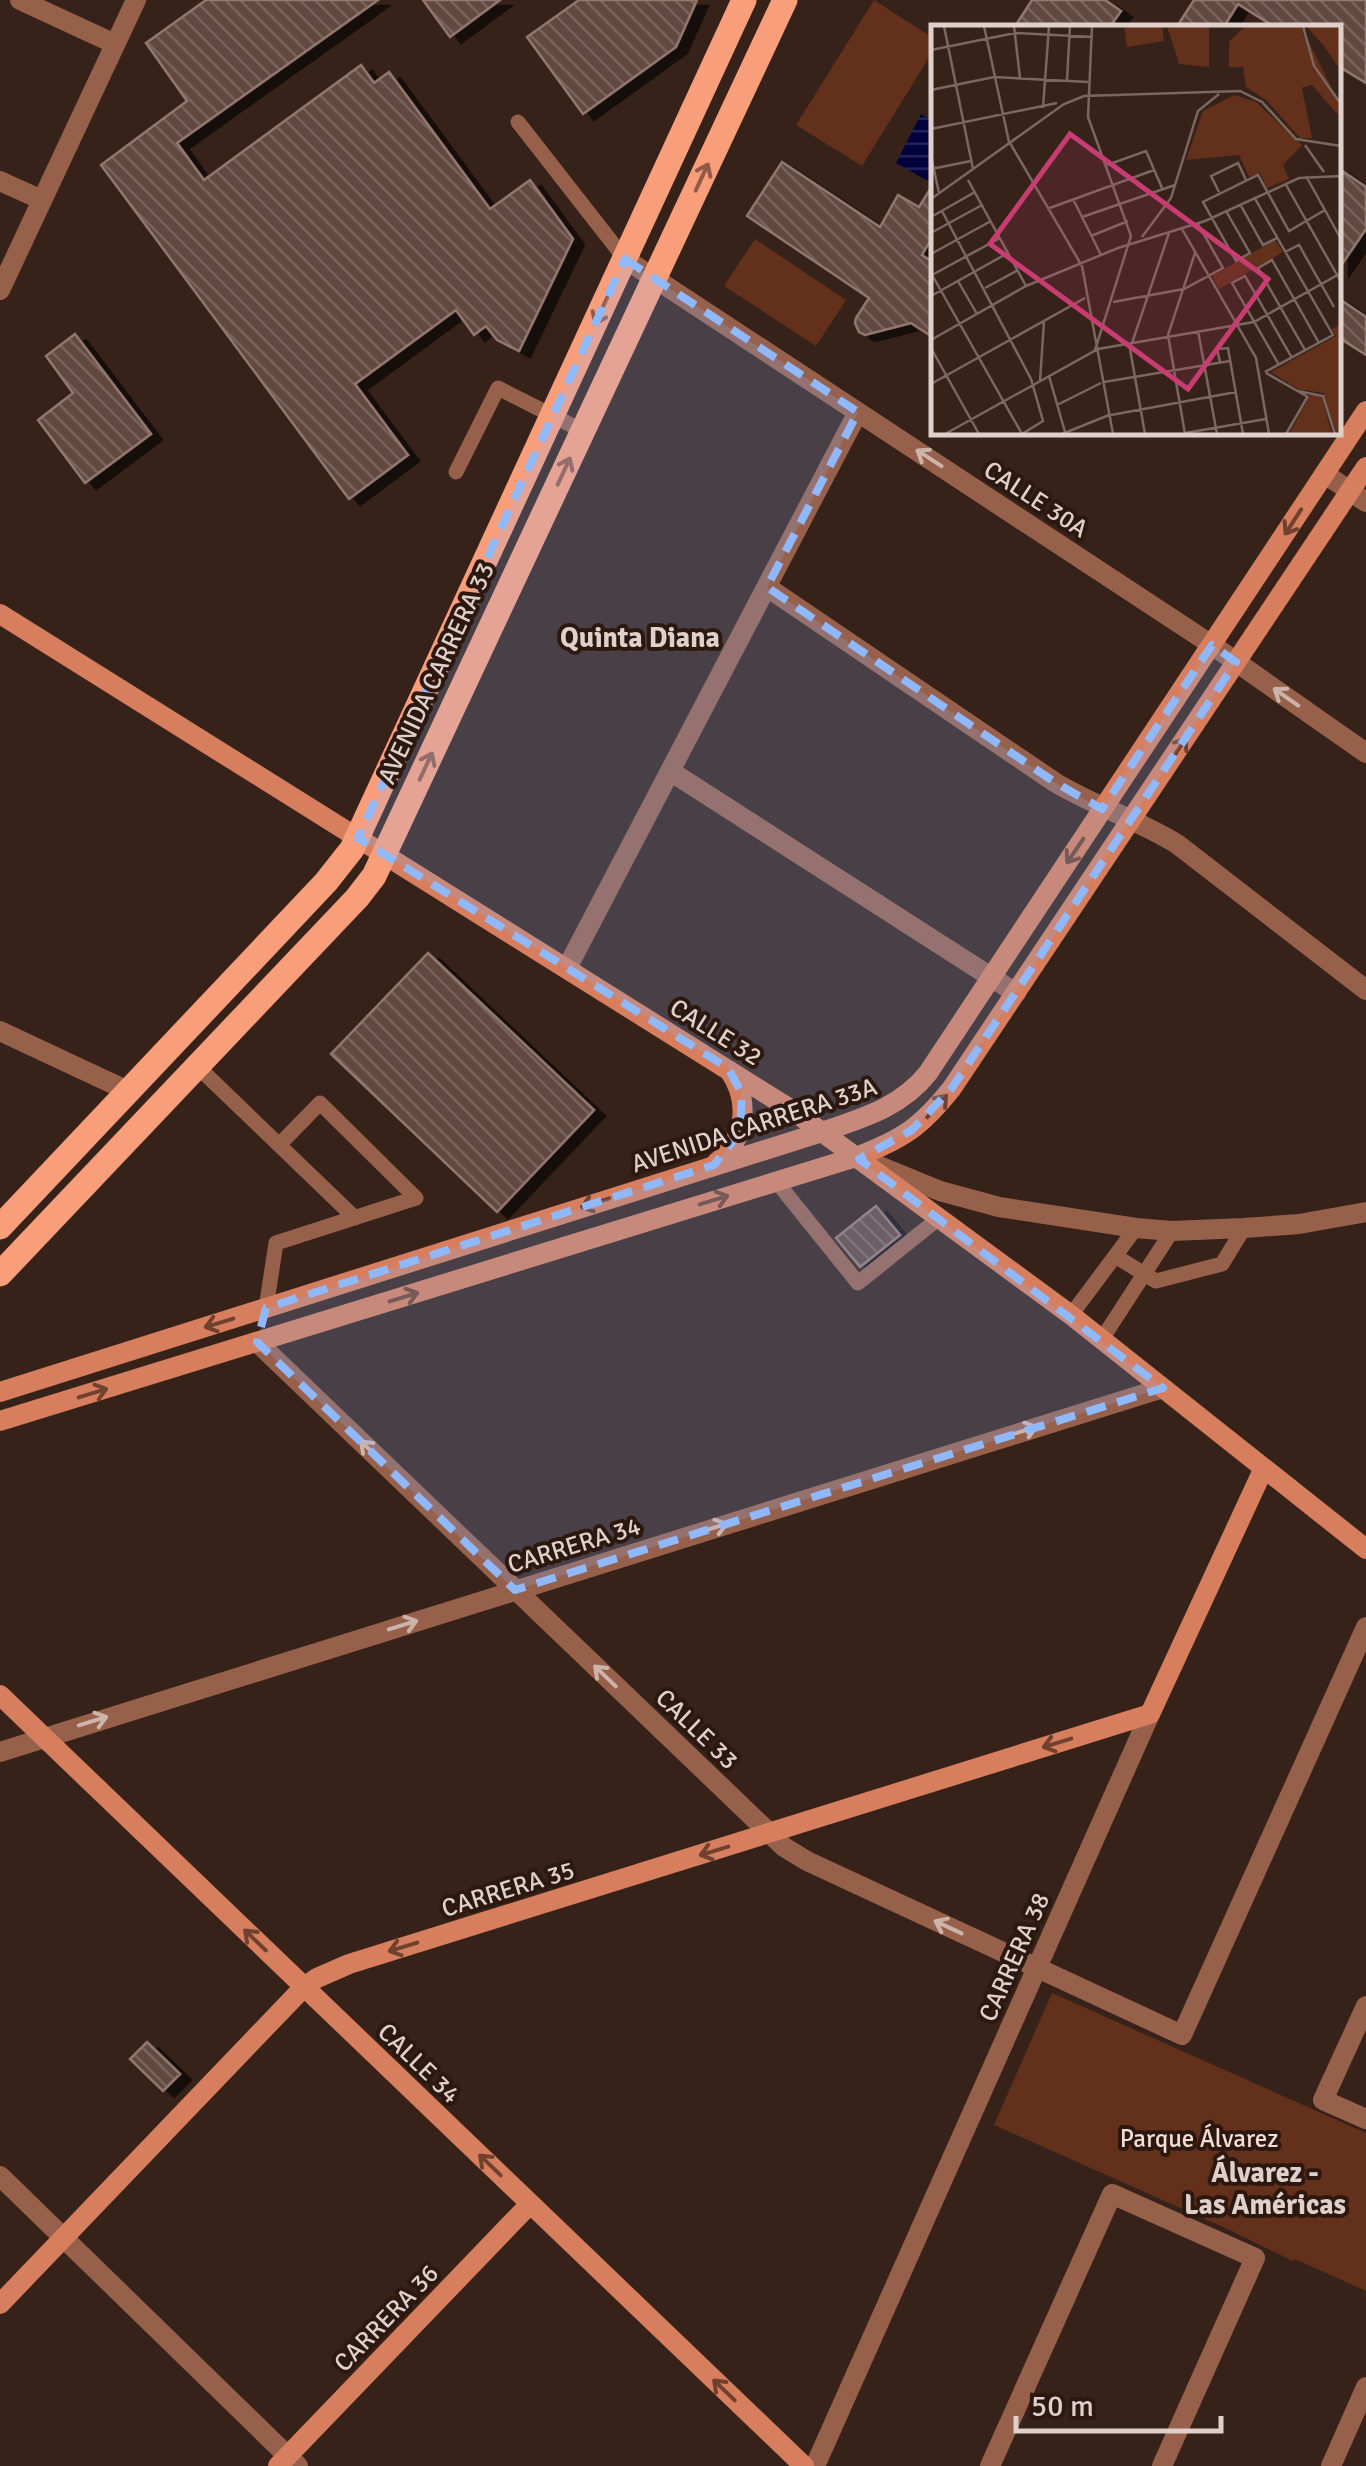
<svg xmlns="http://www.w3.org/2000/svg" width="1366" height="2466" font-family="Signika,sans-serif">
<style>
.park{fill:#63301c}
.water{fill:url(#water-rules)}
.building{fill:url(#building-back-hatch);stroke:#91776d;stroke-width:2.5;filter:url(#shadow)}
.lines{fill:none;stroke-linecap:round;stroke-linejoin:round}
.lane{stroke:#97604b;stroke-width:15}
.street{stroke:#97604b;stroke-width:20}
.secondary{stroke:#d67e5d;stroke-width:20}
.primary{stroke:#f99e7b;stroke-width:25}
.oneway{stroke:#935b46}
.oneway2{stroke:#cdb4ab}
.oneway3{stroke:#71412f}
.marked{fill:#8fb8fd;fill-opacity:0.2;stroke:#8fb8fd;stroke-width:8;stroke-dasharray:20 12;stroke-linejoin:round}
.labels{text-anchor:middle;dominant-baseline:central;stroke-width:8;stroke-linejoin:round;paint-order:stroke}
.street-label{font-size:25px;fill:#dfd0cb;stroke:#2d1810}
.park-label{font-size:25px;fill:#f5ddd4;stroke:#2d1810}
.neighbourhood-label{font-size:28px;font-weight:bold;fill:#dfd0cb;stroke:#2d1810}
.inset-road{fill:none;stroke:#7a6860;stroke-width:2.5}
.view{fill:#c83d71;fill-opacity:0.15;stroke:#c83d71;stroke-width:5}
.inset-edge{fill:none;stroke:#dfd0cb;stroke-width:5}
</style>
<defs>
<pattern id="water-rules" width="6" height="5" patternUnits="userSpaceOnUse" patternTransform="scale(2.5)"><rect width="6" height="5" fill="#00013d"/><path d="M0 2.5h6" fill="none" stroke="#252558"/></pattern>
<pattern id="building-back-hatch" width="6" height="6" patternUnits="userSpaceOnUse" patternTransform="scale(2.5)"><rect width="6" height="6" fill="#624a41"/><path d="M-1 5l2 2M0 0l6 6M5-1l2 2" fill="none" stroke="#78635b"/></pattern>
<filter id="shadow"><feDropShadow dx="11" dy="6" stdDeviation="0" flood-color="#0009"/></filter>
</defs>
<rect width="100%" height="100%" fill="#372219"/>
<path class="park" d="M874,0L933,38V51L862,166L796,125Z
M755,239L846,300L816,346L724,286Z
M1052,1993L1366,2133V2291L1295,2259L1293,2261L1223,2227L994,2125Z"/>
<path class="water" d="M921,114L933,121V170L928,181L896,163Z"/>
<path class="building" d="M206,0H378L177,143L204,180L361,65L374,83L389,72L490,209L530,180L573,239L519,351L497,340L486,326L474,335L456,310L355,384L408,455L349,499L101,165L187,101L146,43Z
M423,0H500L450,37Z
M579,0H697L676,47L583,114L527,37Z
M1032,0H1105L1121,11L1109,28H1014Z
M1194,0H1366V83L1338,66V28H1276L1238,4L1223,28H1176Z
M782,162L880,227L898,195L919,207L934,183V234L922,255L934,263V338L911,323L865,335L859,332L855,323L856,318L869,298L747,216Z
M1338,168L1366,187V229L1338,270Z
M1338,298L1366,317V355L1338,337Z
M75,334L151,434L85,483L38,420L73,393L46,356Z
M428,953L594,1110L497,1212L331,1054Z
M876,1206L900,1235L860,1267L836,1238Z
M147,2042L180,2074L163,2091L130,2059Z"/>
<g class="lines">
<path class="lane" d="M518,122L625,259
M456,472L498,388L583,431
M197,1066L355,1218
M776,1181L858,1283L939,1218
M1115,1256L1156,1281L1222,1264L1244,1228
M266,1308L276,1243L416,1198L320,1103L279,1145
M1071,1315L1136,1228
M1102,1339L1172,1231"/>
<path class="street" d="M20,0L115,44
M0,181L42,200
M625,259L1212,645L1366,753
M0,290L136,0
M1325,474L1366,502
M767,587L1056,783C1095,806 1138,820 1177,844L1366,990
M670,771L1016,993
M567,968L858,412
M0,1031L128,1091
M867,1161L940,1191L999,1207L1136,1228L1172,1231L1244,1228L1299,1224L1366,1212
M257,1342L784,1847L807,1861L1182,2035L1366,1627
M0,1752L1163,1388
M1366,2006L1323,2100L1366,2119
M0,2176L298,2466
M815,2466L1150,1714
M990,2466L1112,2194L1255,2258L1162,2466
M1331,2466L1366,2387"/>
<path class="secondary" d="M0,614L792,1110L1071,1315L1366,1549
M716,1163C746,1139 751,1102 729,1070
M0,1392L822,1132C862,1118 900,1108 928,1073L1366,411
M0,1421L856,1157C903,1139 921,1127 952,1088L1366,467
M0,1695L804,2466
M0,2304L304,1987L317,1978L349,1964L1150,1714L1263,1470
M278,2466L530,2204"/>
<path class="primary" d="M0,1227L326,882L352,849L744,0
M0,1274L357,898L374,876L785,0"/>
</g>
<defs><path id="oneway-shaft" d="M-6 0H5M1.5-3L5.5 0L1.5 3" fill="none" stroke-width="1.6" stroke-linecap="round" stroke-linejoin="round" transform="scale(2.5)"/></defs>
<g class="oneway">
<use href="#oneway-shaft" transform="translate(702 177) rotate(-65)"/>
<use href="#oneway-shaft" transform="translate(601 311) rotate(115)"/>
<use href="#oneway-shaft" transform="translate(564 471) rotate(-65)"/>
<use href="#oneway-shaft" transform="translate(426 766) rotate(-65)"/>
</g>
<g class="oneway2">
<use href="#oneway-shaft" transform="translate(929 458) rotate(-147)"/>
<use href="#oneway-shaft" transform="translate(1286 697) rotate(-145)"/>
<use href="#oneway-shaft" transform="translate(1023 1431) rotate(-17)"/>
<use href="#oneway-shaft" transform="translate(371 1451) rotate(-136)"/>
<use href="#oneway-shaft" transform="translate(713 1528) rotate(-17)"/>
<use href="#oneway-shaft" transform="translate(403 1625) rotate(-17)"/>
<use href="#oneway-shaft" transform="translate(605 1676) rotate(-136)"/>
<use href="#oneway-shaft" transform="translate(93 1721) rotate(-17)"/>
<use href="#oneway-shaft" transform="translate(948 1927) rotate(-155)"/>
</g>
<g class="oneway3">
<use href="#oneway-shaft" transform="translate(1293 522) rotate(123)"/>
<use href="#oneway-shaft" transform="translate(1178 750) rotate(-56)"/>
<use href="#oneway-shaft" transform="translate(1075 851) rotate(124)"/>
<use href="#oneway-shaft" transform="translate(937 1106) rotate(-49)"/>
<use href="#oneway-shaft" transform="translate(714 1200) rotate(-17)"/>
<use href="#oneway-shaft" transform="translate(595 1203) rotate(162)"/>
<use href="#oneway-shaft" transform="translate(404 1297) rotate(-17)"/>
<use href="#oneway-shaft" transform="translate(219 1323) rotate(163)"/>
<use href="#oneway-shaft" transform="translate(93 1393) rotate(-17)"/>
<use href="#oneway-shaft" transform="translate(1057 1743) rotate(163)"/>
<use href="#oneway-shaft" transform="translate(714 1851) rotate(163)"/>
<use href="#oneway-shaft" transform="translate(255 1940) rotate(-136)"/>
<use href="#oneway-shaft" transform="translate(403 1947) rotate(163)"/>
<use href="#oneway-shaft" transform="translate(490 2165) rotate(-136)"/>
<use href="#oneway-shaft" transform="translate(724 2390) rotate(-136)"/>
</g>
<path class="marked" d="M625,259L858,412L767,587L1056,783L1102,809L1212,645L1236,662L952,1088L912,1130L859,1159L1163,1388L515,1590L257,1342L266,1308L714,1165L740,1132L742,1094L728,1068L358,838Z"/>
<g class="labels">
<g class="street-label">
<text transform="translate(1036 499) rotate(33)">CALLE 30A</text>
<text transform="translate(436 673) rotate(-65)">AVENIDA CARRERA 33</text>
<text transform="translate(716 1032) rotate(32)">CALLE 32</text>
<text transform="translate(754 1125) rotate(-18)">AVENIDA CARRERA 33A</text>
<text transform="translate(574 1545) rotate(-17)">CARRERA 34</text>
<text transform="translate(697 1729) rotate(44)">CALLE 33</text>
<text transform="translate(508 1889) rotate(-17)">CARRERA 35</text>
<text transform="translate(1014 1957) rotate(-66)">CARRERA 38</text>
<text transform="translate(419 2063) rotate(44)">CALLE 34</text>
<text transform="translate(386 2318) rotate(-46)">CARRERA 36</text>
</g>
<g class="park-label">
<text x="1199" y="2138">Parque Álvarez</text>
</g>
<g class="neighbourhood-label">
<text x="640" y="638">Quinta Diana</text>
<text x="1265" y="2173">Álvarez -<tspan x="1265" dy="32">Las Américas</tspan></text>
</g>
</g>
<g transform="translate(931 25)">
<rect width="410" height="410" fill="#372219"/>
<path d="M193,1H231L233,16L196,22ZM236,1H278V42L248,39ZM314,1H370L374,23L337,76L315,62L312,42H298V17Z" fill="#63301c"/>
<path d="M322,1H370L410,82L409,92L381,60L371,63L381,113H369L336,76L357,46L341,24L322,21ZM375,1H410V46L393,21Z" fill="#63301c"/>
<path d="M303,70L325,77L371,120L352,140L358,154L336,163L329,148L318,152L308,130L255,135L272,86ZM344,215L352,227L288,264L281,251ZM410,299V409H406L392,368L367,364L340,347L405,311L401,304ZM381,367L391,373L401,409H358Z" fill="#63301c"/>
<path class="inset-road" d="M13,1L42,144M53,1L78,117M83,1L89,53M161,1L157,92L200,211L164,325M372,1L383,41L410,79M0,25L84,8L162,12M136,55L139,1M0,65L63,52L157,57M112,83L118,1M0,104L126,78M79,118L151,241L182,409M374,120L393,147M0,131L8,168M176,140L215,126L231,163M0,144L40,136M375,151L410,214M37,155L95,261M354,158L410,257M288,167L280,151L307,138L315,155M323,172L402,310L334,347M0,174L133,79L153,71L309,66L331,77L365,114L410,121M142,174L170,230M309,179L332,220L346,213M116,184L223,145M11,186L100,354L112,396L91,409M295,186L319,228L305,236L272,177L327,150L358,206L394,185M0,192L44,167M151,192L244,160M251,204L325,333L338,409M0,208L51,180M160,211L197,196M211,212L240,173L267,86L288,69M354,227L368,220L403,282M0,229L60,196M0,248L91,409M1,250L69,213M27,256L46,289M54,263L87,245M0,271L77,228M182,277L253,264L292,243L267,199M267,306L286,409M0,315L95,261L187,223L274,196L368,153L410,151M0,323L48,409M374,325L327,243L341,235L388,318M289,337L286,324L297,323L312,409M348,340L301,258L314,251L361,333M335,348L377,372M118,351L134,407M109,356L113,297M173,357L299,336M0,359L154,273M367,366L392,371L404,409M126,380L170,358M180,390L305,367M254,408L335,394M14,409L167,324L323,297L410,248M131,409L178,390M214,409L199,324L238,208M254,409L237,310L264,228M355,409L377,371"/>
<path class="view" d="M139,109L337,254L257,364L59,219Z"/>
<rect width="410" height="410" class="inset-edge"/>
</g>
<path d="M1016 2416v15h205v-15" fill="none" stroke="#dfd0cb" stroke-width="5"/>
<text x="1031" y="2416" font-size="30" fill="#dfd0cb" stroke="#2d1810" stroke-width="8" paint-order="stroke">50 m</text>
</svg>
